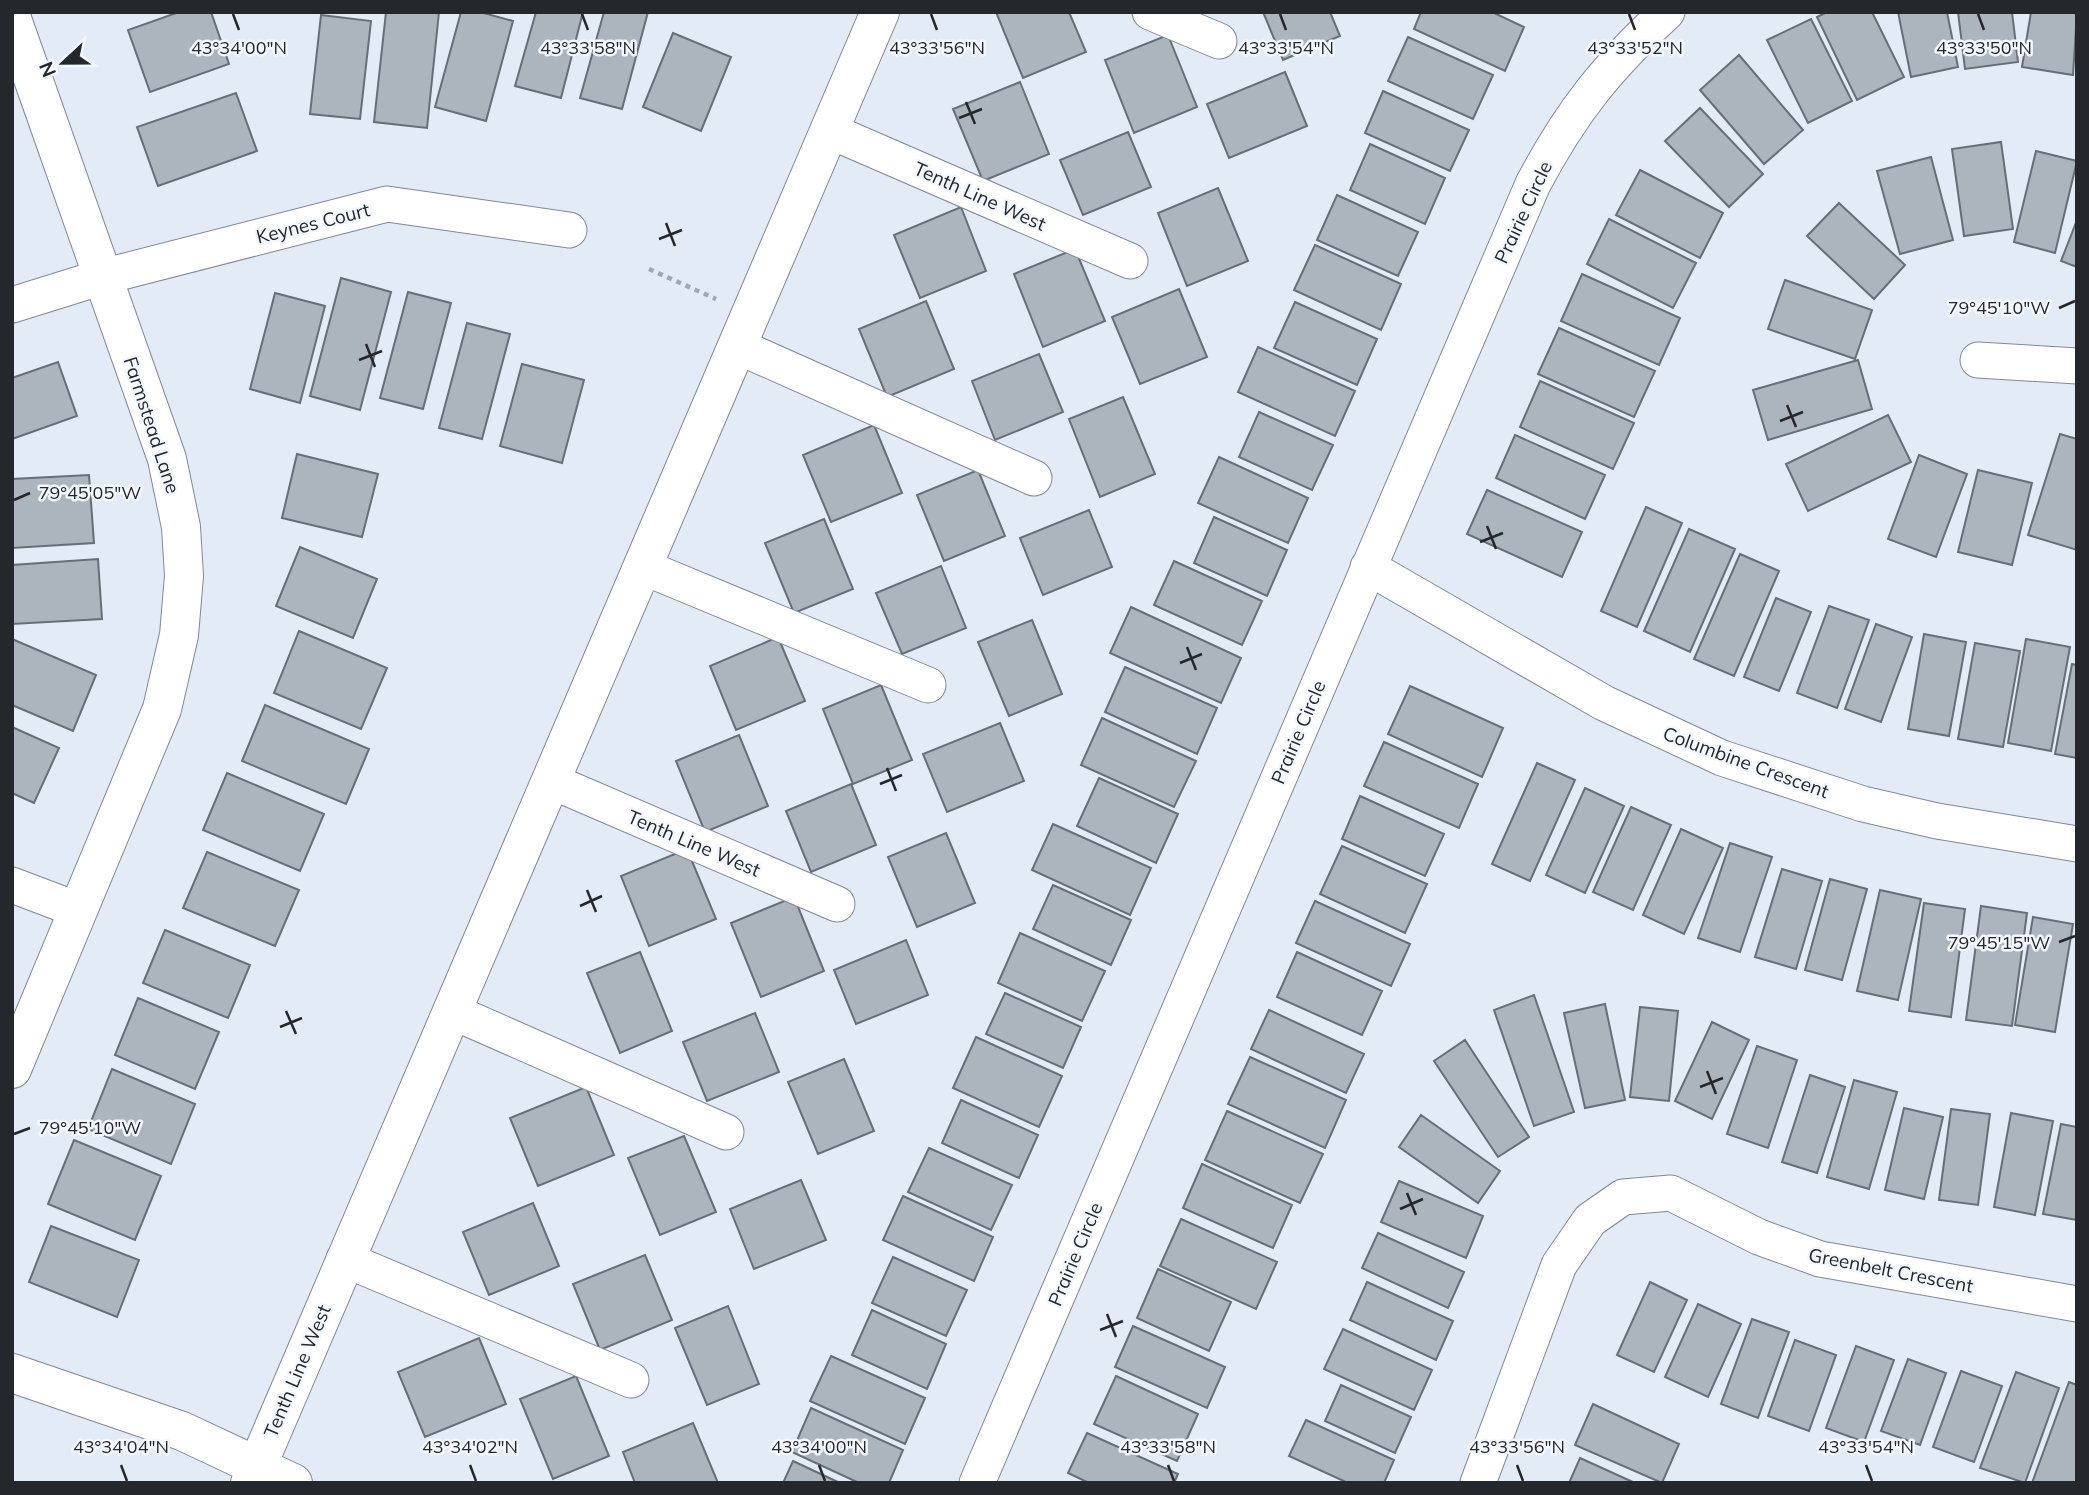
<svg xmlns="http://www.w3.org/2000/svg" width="2089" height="1495" font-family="Mulish,sans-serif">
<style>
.building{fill:#acb4be;stroke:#676e78;stroke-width:2}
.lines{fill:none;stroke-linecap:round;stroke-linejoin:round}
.street-casing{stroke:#818993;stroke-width:37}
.secondary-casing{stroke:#818993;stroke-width:40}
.path{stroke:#a1a7b0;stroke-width:4.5;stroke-dasharray:5 5;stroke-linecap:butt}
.street{stroke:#fff;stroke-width:35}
.secondary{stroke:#fff;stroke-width:38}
.ticks{fill:none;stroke:#24272b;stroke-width:2.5}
.labels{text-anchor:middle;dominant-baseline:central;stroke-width:5;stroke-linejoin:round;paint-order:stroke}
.street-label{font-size:19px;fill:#24272b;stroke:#f3f8ff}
.ticks-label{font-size:18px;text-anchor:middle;fill:#24272b;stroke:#f3f8ff;stroke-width:5;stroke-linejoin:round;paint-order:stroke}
</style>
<rect width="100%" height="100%" fill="#e3ebf7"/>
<path class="building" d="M179,12H211L229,64L150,92L128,30Z
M386,12H439L427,128L374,122Z
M461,12H480L513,21L486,121L435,107Z
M536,12H583L561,98L515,86Z
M604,12H648L622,109L580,98Z
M996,12H1069L1086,52L1023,78Z
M1263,12H1330L1340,36L1283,60Z
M1421,12H1492L1524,27L1505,71L1414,29Z
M1827,12H1872L1904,77L1857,100L1817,17Z
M1898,12H1947L1958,67L1911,77Z
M1958,12H2012L2018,62L1965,69Z
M2031,12H2077L2073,75L2022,67Z
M321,15L371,21L360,119L310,114Z
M1811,19L1852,101L1808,123L1767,40Z
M673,33L731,57L701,131L643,107Z
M1168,35L1197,107L1134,133L1105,60Z
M1408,37L1493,75L1473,119L1388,81Z
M1739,55L1803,130L1764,164L1700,90Z
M1285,72L1307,126L1229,158L1207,104Z
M1020,82L1049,154L983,181L953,109Z
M1383,91L1469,130L1450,171L1365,133Z
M236,93L257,151L158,186L137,127Z
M1700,108L1763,174L1729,207L1665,141Z
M1128,132L1151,187L1083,215L1060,160Z
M2001,142L2013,229L1964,236L1952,149Z
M1370,144L1445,178L1425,224L1350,190Z
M2036,151L2077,161L2055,253L2014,242Z
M1931,157L1953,240L1900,254L1877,171Z
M1640,170L1723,213L1700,258L1616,215Z
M1218,188L1248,261L1187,286L1158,213Z
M1337,195L1418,232L1398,276L1317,240Z
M1839,203L1905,265L1874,299L1807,236Z
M961,207L986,271L920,298L894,235Z
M1609,219L1696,263L1673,308L1587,264Z
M2077,220V267L2061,261Z
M1315,245L1401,284L1381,330L1294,290Z
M1075,249L1105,321L1043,347L1014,274Z
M1582,274L1680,318L1659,365L1561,321Z
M341,278L391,292L360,410L310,396Z
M1785,280L1872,310L1855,359L1768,329Z
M1179,289L1207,357L1140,384L1112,317Z
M408,292L451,303L423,409L380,398Z
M275,293L325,306L300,403L250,389Z
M926,301L954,369L887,397L859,329Z
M1295,302L1377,339L1357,385L1274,348Z
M467,323L510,334L482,439L439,428Z
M1559,328L1655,371L1634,417L1538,374Z
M1258,347L1355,391L1335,436L1238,392Z
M1039,354L1063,412L995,440L972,381Z
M1858,360L1872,409L1768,440L1753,390Z
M58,362L77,416L12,439V378Z
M522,364L584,380L562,463L500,446Z
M1540,381L1634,423L1613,469L1520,427Z
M1123,397L1155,474L1100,497L1069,419Z
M1259,412L1333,445L1312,490L1239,457Z
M1888,415L1911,462L1808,511L1786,464Z
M874,425L902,493L831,522L803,455Z
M2060,434L2077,439V550L2028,535Z
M1515,435L1605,475L1585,519L1496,478Z
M297,454L378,474L362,537L282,518Z
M1919,455L1967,474L1936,557L1888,539Z
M1219,457L1308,498L1288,543L1198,503Z
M978,470L1005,536L944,561L917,495Z
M1978,470L2032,483L2012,565L1958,552Z
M89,475L94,543L12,548V479Z
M1487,490L1582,532L1562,577L1467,534Z
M1646,507L1682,523L1637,627L1601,611Z
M1089,510L1112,567L1043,595L1020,538Z
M1214,517L1287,550L1267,596L1194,563Z
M824,519L853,589L794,613L765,543Z
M1689,529L1735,549L1690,652L1644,631Z
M300,547L377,579L353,638L276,606Z
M1740,554L1779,571L1734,676L1694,659Z
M98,559L102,619L12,624V565Z
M1174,561L1262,601L1242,645L1154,605Z
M941,566L966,628L902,654L876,593Z
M1776,598L1811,612L1779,691L1744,677Z
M1829,606L1869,620L1837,708L1797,693Z
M1131,607L1241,658L1221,703L1110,653Z
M1032,620L1062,694L1009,716L978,642Z
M1876,624L1912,637L1881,722L1845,709Z
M299,631L387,668L361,729L274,693Z
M1924,634L1966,642L1949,736L1908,729Z
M778,637L805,701L736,730L710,666Z
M12,639L96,675L73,731L12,705Z
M2026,639L2070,647L2051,751L2008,743Z
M1975,643L2020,651L2003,747L1958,739Z
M2072,664L2077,665V758L2055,754Z
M1125,667L1217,708L1197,754L1105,712Z
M881,685L912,760L853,784L823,709Z
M1410,686L1503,728L1482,777L1388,734Z
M265,705L369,749L346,804L242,761Z
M1102,718L1196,761L1174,807L1081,765Z
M1000,723L1024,781L947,812L923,754Z
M12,727L59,748L34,803L12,793Z
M739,735L768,806L705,832L676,761Z
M1384,742L1478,784L1459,828L1364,786Z
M1537,763L1575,780L1530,881L1492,864Z
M227,773L324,814L300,871L203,830Z
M1099,778L1178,814L1156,863L1077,826Z
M851,784L876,845L811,872L786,811Z
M1585,788L1624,806L1585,893L1546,875Z
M1360,796L1444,834L1425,876L1342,839Z
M1631,807L1671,825L1633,910L1593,892Z
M1053,824L1151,868L1130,915L1032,870Z
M1681,829L1723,848L1684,934L1643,915Z
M946,833L975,903L917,927L888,857Z
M1730,843L1772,857L1740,952L1698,938Z
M1342,846L1427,884L1405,933L1320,894Z
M687,849L716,919L649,946L621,876Z
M207,852L299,890L275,946L183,908Z
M1782,869L1822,881L1796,969L1755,957Z
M1830,879L1867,889L1842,980L1805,970Z
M1053,885L1131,920L1111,965L1033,929Z
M1880,890L1921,899L1898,1000L1857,991Z
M794,897L824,971L761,997L731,923Z
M1315,901L1410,944L1391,986L1296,943Z
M1924,903L1965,909L1951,1017L1909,1011Z
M1981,906L2027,913L2012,1026L1966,1020Z
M2033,917L2073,924L2055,1032L2015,1025Z
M165,930L250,965L228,1018L143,983Z
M1020,933L1105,971L1082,1021L998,983Z
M906,940L928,995L856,1024L834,970Z
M640,952L672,1031L620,1053L587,973Z
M1297,952L1382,991L1362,1035L1277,997Z
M1005,993L1081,1027L1063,1068L986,1034Z
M1534,995L1574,1112L1534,1126L1494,1010Z
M138,998L219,1032L195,1089L115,1055Z
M1605,1004L1625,1100L1585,1108L1564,1013Z
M1640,1007L1678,1011L1669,1101L1630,1097Z
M1269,1010L1364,1054L1346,1093L1251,1049Z
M755,1013L779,1072L707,1101L683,1042Z
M1712,1022L1749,1040L1712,1119L1675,1101Z
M976,1037L1062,1076L1039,1127L953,1088Z
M1465,1040L1529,1137L1498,1157L1434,1061Z
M1757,1046L1797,1060L1768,1148L1727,1134Z
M1250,1057L1346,1100L1325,1148L1228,1104Z
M844,1059L874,1131L818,1154L788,1082Z
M112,1069L195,1104L171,1164L88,1129Z
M1810,1075L1845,1087L1817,1173L1782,1162Z
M1854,1080L1897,1092L1869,1189L1827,1177Z
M586,1087L614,1155L538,1186L510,1118Z
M961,1100L1038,1135L1019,1178L942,1143Z
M1904,1108L1943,1117L1924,1199L1885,1190Z
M1951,1109L1990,1114L1978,1205L1939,1200Z
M1227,1111L1323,1154L1300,1203L1205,1160Z
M2011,1113L2053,1121L2035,1215L1994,1207Z
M1421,1115L1500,1171L1478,1203L1399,1147Z
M2061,1124L2077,1127V1220L2043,1214Z
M684,1136L716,1212L660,1235L628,1158Z
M74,1140L161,1176L135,1240L48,1204Z
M929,1148L1012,1185L991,1230L908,1192Z
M1202,1164L1292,1205L1273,1248L1183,1208Z
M801,1180L826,1240L754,1269L730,1209Z
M1399,1181L1483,1216L1466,1258L1381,1222Z
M903,1196L993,1237L974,1281L883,1240Z
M533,1203L559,1266L489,1295L463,1232Z
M1181,1219L1277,1262L1256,1309L1160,1266Z
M51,1226L139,1260L117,1317L29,1282Z
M1378,1233L1464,1272L1448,1308L1362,1268Z
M645,1255L672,1320L600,1350L573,1284Z
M893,1257L967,1290L946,1336L872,1303Z
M1158,1269L1231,1302L1209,1351L1137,1318Z
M1367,1282L1453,1321L1436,1360L1350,1320Z
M1650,1282L1687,1300L1654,1372L1617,1355Z
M1698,1304L1741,1324L1708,1397L1665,1377Z
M728,1306L759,1384L707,1405L675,1328Z
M872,1310L946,1344L927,1389L852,1355Z
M1752,1319L1789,1332L1758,1418L1721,1404Z
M1133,1326L1225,1367L1207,1408L1115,1367Z
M1343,1329L1432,1370L1414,1410L1324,1369Z
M479,1338L506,1404L425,1437L398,1372Z
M1795,1340L1836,1355L1809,1431L1768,1416Z
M1856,1346L1894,1360L1864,1442L1826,1428Z
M831,1356L925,1398L905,1444L810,1401Z
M1908,1359L1946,1373L1920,1445L1881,1431Z
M1961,1371L2002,1386L1974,1462L1933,1447Z
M2016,1372L2059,1388L2025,1483L1980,1468Z
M576,1376L609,1456L553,1479L520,1399Z
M1116,1376L1198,1414L1177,1461L1094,1424Z
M2069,1382L2077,1385V1483H2032Z
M1341,1385L1411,1417L1395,1453L1325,1421Z
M1593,1404L1679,1444L1662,1483L1575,1445Z
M811,1408L903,1450L889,1483H859L792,1452Z
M1306,1420L1394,1460L1384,1483H1348L1289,1456Z
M693,1423L718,1483H635L623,1452Z
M1087,1433L1178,1474L1174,1483H1089L1068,1473Z
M1580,1458L1635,1483H1569Z
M793,1461L840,1483H783Z"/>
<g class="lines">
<g class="street-casing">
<path id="street" d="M1150,12L1219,41
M830,131L1130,261
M12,305L102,277L387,204L569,230
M737,346L1034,478
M1978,360L2077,366
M643,567L928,685
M1368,567L1604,703L1722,758L1863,804L1937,821L2077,844
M551,781L837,904
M12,885L78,910
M451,1011L726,1132
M344,1259L631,1380
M977,1483L1533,184C1571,112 1607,67 1667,12
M1478,1483L1559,1265L1590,1220L1623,1197L1671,1193L1759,1237L1820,1259L2077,1304"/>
</g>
<g class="secondary-casing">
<path id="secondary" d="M12,19L167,459L181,527L184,576L179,635L162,709L12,1069
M12,1373L182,1431L293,1483
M250,1483L880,12"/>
</g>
<path class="path" d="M649,269L716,299"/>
<use href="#street" class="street"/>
<use href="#secondary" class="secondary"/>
</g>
<path class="ticks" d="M233,14L239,30M582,14L588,30M931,14L937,30M1280,14L1286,30M1629,14L1635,30M1978,14L1984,30M966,102L975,124M959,118L982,109M666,223L675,246M659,239L682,230M2059,308L2075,301M366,344L375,367M359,360L382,351M1787,405L1796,427M1780,421L1803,412M14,500L30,493M1487,526L1496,549M1480,542L1503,533M1187,647L1196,670M1180,663L1202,654M887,768L896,791M880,784L902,775M587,890L596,912M580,906L602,896M2059,942L2075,936M286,1011L296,1034M280,1027L302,1018M1707,1071L1716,1094M1700,1087L1723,1078M14,1134L30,1128M1407,1193L1416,1215M1400,1209L1423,1199M1107,1314L1116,1337M1100,1330L1123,1321M121,1465L127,1481M470,1465L476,1481M819,1465L825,1481M1168,1465L1174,1481M1517,1465L1523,1481M1866,1465L1872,1481"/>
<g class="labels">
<g class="street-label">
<text transform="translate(980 196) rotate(24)">Tenth Line West</text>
<text transform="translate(1523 212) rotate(-65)">Prairie Circle</text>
<text transform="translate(313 223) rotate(-14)">Keynes Court</text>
<text transform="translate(152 425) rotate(72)">Farmstead Lane</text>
<text transform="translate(1298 732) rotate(-67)">Prairie Circle</text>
<text transform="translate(1746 762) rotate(20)">Columbine Crescent</text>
<text transform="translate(694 843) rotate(23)">Tenth Line West</text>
<text transform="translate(1075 1254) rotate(-67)">Prairie Circle</text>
<text transform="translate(1891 1270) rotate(11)">Greenbelt Crescent</text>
<text transform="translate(297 1371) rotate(-67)">Tenth Line West</text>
</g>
</g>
<g class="ticks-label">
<text x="239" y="54">43°34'00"N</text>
<text x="937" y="54">43°33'56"N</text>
<text x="1286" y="54">43°33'54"N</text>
<text x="588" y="54">43°33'58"N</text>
<text x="1635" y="54">43°33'52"N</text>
<text x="1984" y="54">43°33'50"N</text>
<text x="1999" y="314">79°45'10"W</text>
<text x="90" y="499">79°45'05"W</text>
<text x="1999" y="949">79°45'15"W</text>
<text x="90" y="1134">79°45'10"W</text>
<text x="121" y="1453">43°34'04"N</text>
<text x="470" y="1453">43°34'02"N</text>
<text x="819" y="1453">43°34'00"N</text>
<text x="1168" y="1453">43°33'58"N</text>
<text x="1517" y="1453">43°33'56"N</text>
<text x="1866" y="1453">43°33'54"N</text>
</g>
<rect width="2089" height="1495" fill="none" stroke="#24272b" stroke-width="28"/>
<g transform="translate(63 63) rotate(248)" stroke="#f3f8ff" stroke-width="5" paint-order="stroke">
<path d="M0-5L12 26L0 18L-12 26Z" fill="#24272b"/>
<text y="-10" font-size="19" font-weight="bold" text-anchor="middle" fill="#24272b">N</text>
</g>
</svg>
